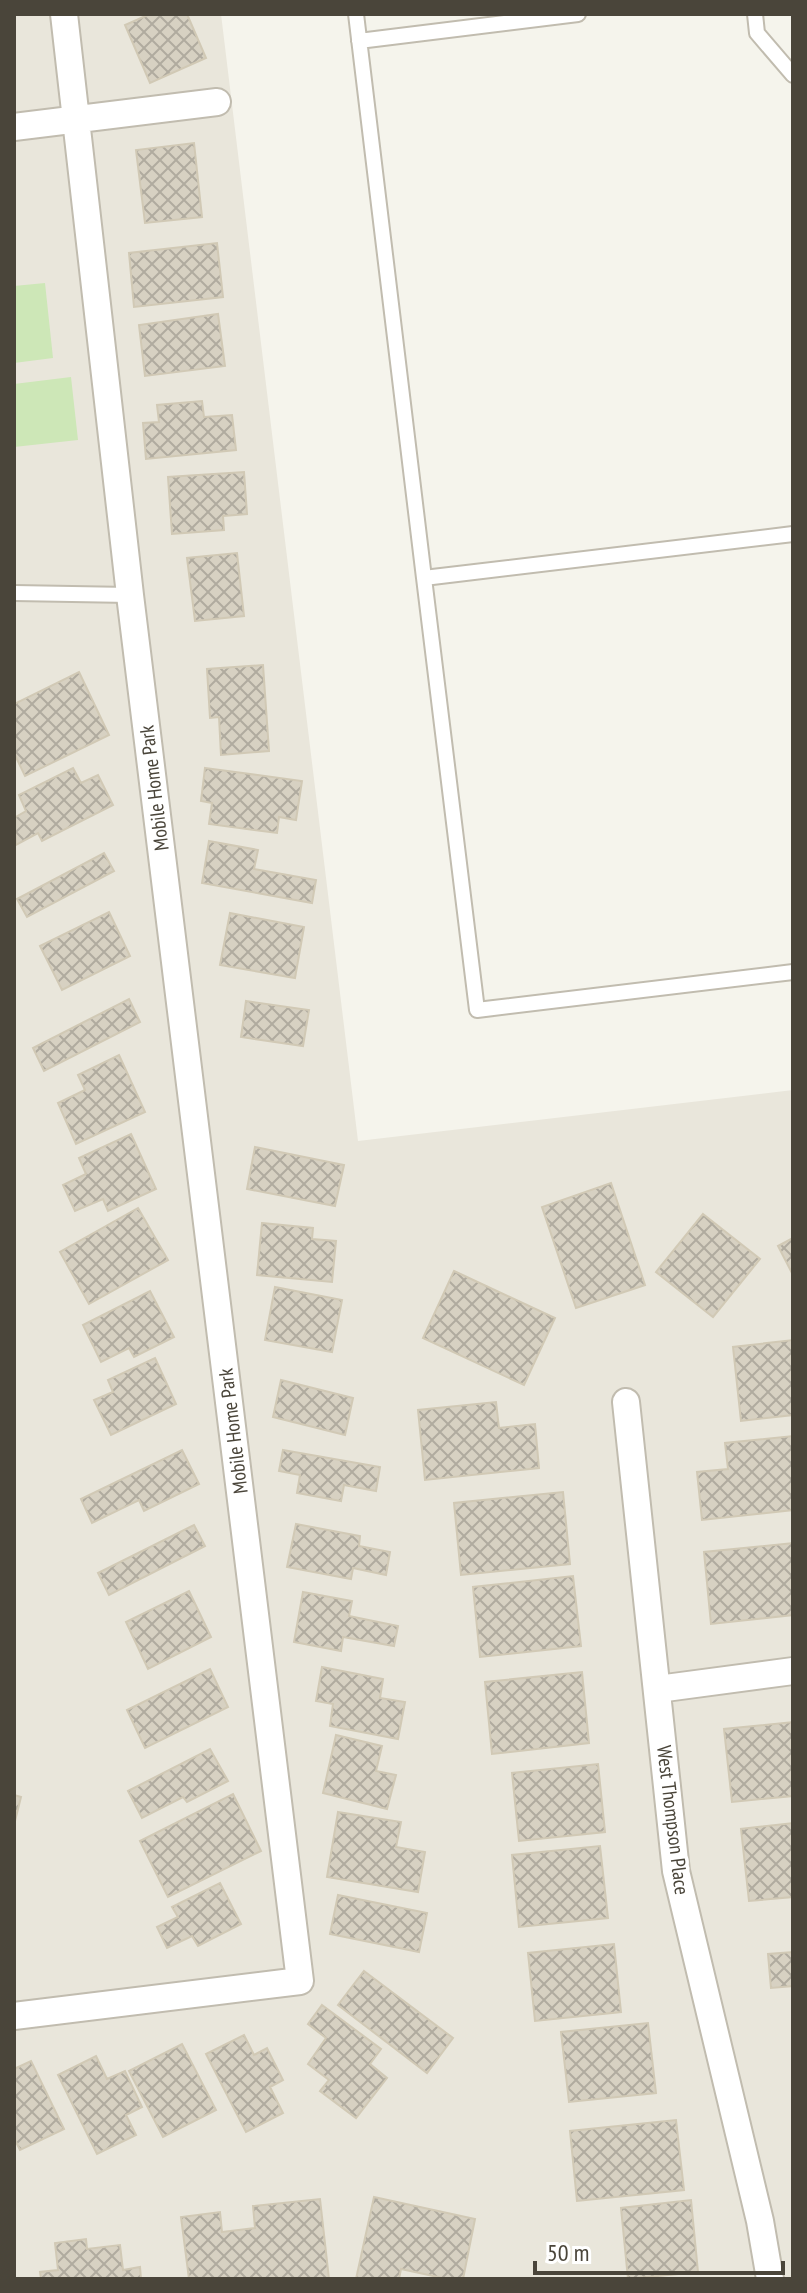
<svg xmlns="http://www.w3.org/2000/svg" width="807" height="2293" font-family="'PT Sans Narrow',sans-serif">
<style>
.residential{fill:#e9e6db}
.garden{fill:#cde7b7}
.building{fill:url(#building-cross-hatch);stroke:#d1c9b5;stroke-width:2}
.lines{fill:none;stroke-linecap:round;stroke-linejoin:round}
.lane-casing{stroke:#c1bcaf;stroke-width:18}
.street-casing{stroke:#c1bcaf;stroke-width:30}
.lane{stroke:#fff;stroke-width:14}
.street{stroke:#fff;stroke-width:26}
.labels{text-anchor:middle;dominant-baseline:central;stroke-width:7;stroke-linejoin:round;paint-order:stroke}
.street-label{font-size:20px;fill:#4a453a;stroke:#fff}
</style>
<defs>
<pattern id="building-cross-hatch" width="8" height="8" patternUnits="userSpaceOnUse" patternTransform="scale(2)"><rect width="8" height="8" fill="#d7d1c2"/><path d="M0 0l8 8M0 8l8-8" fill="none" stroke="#b0ab9f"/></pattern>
</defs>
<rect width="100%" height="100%" fill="#f5f4ec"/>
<path class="residential" d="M14,14H221L358,1141L793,1090V2279H14Z"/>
<path class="garden" d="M45,283L53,358L14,363V286Z
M71,377L78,440L14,447V384Z"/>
<path class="building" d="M150,14H187L206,58L150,83L125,25Z
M194,143L202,217L145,223L136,150Z
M217,243L223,297L134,307L129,253Z
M218,314L225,366L145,376L139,325Z
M202,401L204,417L232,415L236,450L146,459L143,423L159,422L157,405Z
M244,472L247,514L223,516L224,530L172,534L168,477Z
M237,553L244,616L195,621L187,558Z
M263,665L269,751L221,755L219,717L210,718L207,669Z
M79,672L109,735L25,776L14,753V704Z
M73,768L81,783L98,775L113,805L42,841L38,833L16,845L14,818L26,811L19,795Z
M205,768L302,781L296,820L279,817L277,833L209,824L212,803L201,801Z
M209,841L258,850L254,869L316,880L312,903L202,883Z
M104,853L114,871L27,917L17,899Z
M109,912L130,956L62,990L40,946Z
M230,913L304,927L295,978L220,965Z
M129,999L140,1022L44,1071L33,1048Z
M246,1001L309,1010L303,1046L241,1037Z
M119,1055L145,1112L76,1144L58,1103L85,1090L78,1075Z
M131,1134L156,1189L108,1211L103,1199L75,1211L63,1185L86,1174L79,1158Z
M255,1147L344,1165L335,1206L247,1189Z
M611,1183L645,1285L576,1308L542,1207Z
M138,1208L168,1260L89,1304L60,1252Z
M703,1214L760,1259L713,1317L656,1272Z
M262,1223L313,1228L312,1239L336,1241L332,1282L257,1275Z
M793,1238V1275L778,1246Z
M454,1271L555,1318L524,1385L423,1338Z
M275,1287L342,1300L332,1352L265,1340Z
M150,1291L174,1337L134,1357L129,1348L101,1362L83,1325Z
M793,1340V1415L741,1421L733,1347Z
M155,1358L176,1404L111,1435L94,1400L113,1392L108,1380Z
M281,1380L353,1398L345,1435L273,1417Z
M496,1402L499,1428L535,1424L539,1468L425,1480L418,1410Z
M793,1436V1510L702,1520L697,1472L728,1469L725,1443Z
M182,1450L199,1484L144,1511L139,1500L92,1523L81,1499Z
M283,1450L380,1467L376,1491L344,1485L341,1501L297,1493L300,1475L279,1471Z
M563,1492L570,1564L461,1575L454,1503Z
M296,1524L360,1536L359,1546L390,1552L386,1575L353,1568L351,1579L287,1567Z
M194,1525L205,1546L109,1595L98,1573Z
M793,1543V1615L711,1624L704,1552Z
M573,1576L581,1646L480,1657L473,1587Z
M189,1591L211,1637L148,1669L126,1622Z
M303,1592L352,1601L349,1616L398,1626L394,1646L343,1637L341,1651L294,1642Z
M322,1667L383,1679L380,1698L405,1702L398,1739L330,1726L333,1704L316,1701Z
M210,1669L228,1707L145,1748L127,1710Z
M582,1672L589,1743L492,1754L485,1682Z
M793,1722V1796L732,1802L724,1729Z
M336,1735L382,1746L376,1771L396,1775L387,1809L323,1793Z
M210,1749L228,1781L187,1802L183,1797L142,1818L128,1791Z
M598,1764L605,1832L519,1841L512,1773Z
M233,1794L261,1851L168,1897L140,1841Z
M14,1795L21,1797L14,1825Z
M338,1812L401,1822L396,1847L425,1852L418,1892L327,1877Z
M793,1823V1897L749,1901L741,1829Z
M600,1846L608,1918L519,1927L512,1855Z
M220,1883L241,1924L198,1946L192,1936L167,1948L157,1927L178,1917L172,1907Z
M338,1895L427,1913L419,1952L330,1934Z
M614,1944L621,2012L535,2021L528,1953Z
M793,1952V1986L771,1988L768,1954Z
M364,1971L453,2038L427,2073L338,2005Z
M322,2005L381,2049L370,2064L387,2078L356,2118L320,2091L329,2080L308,2064L326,2038L308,2024Z
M648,2023L656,2093L569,2102L561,2032Z
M244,2035L254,2055L267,2048L283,2080L270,2087L283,2113L246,2132L206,2054Z
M182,2044L216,2110L163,2137L129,2071Z
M96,2056L107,2079L125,2071L142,2107L126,2115L136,2135L97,2154L58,2075Z
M31,2061L64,2129L20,2150L14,2138V2069Z
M676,2120L684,2190L577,2201L570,2131Z
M374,2197L475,2219L463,2279H447L401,2269L399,2279H356Z
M320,2199L329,2279H189L181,2217L220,2212L222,2232L255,2228L253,2206Z
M691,2200L698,2272L628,2279L621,2208Z
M86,2239L87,2249L120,2245L123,2270L140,2267L141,2279H41L40,2272L58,2270L55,2243Z"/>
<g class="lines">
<g class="lane-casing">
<path id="lane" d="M356,14L424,578
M755,14L757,33L793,75
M359,41L578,14
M793,534L424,578L477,1010L793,972
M14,593L130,595"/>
</g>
<g class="street-casing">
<path id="street" d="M14,127L217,102
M626,1402L676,1871L760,2221L770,2279
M658,1689L793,1671
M14,2016L300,1981L130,595L64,14"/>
</g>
<use href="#lane" class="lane"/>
<use href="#street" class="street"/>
</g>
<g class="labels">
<g class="street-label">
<text transform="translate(154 788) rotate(-97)">Mobile Home Park</text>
<text transform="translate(233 1431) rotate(-97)">Mobile Home Park</text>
<text transform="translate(673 1820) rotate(83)">West Thompson Place</text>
</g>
</g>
<rect width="807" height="2293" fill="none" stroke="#4a453a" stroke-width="32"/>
<path d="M535 2261v12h248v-12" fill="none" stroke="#4a453a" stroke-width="4"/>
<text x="547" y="2261" font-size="24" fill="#4a453a" stroke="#ffffff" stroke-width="6" paint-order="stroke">50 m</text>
</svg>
